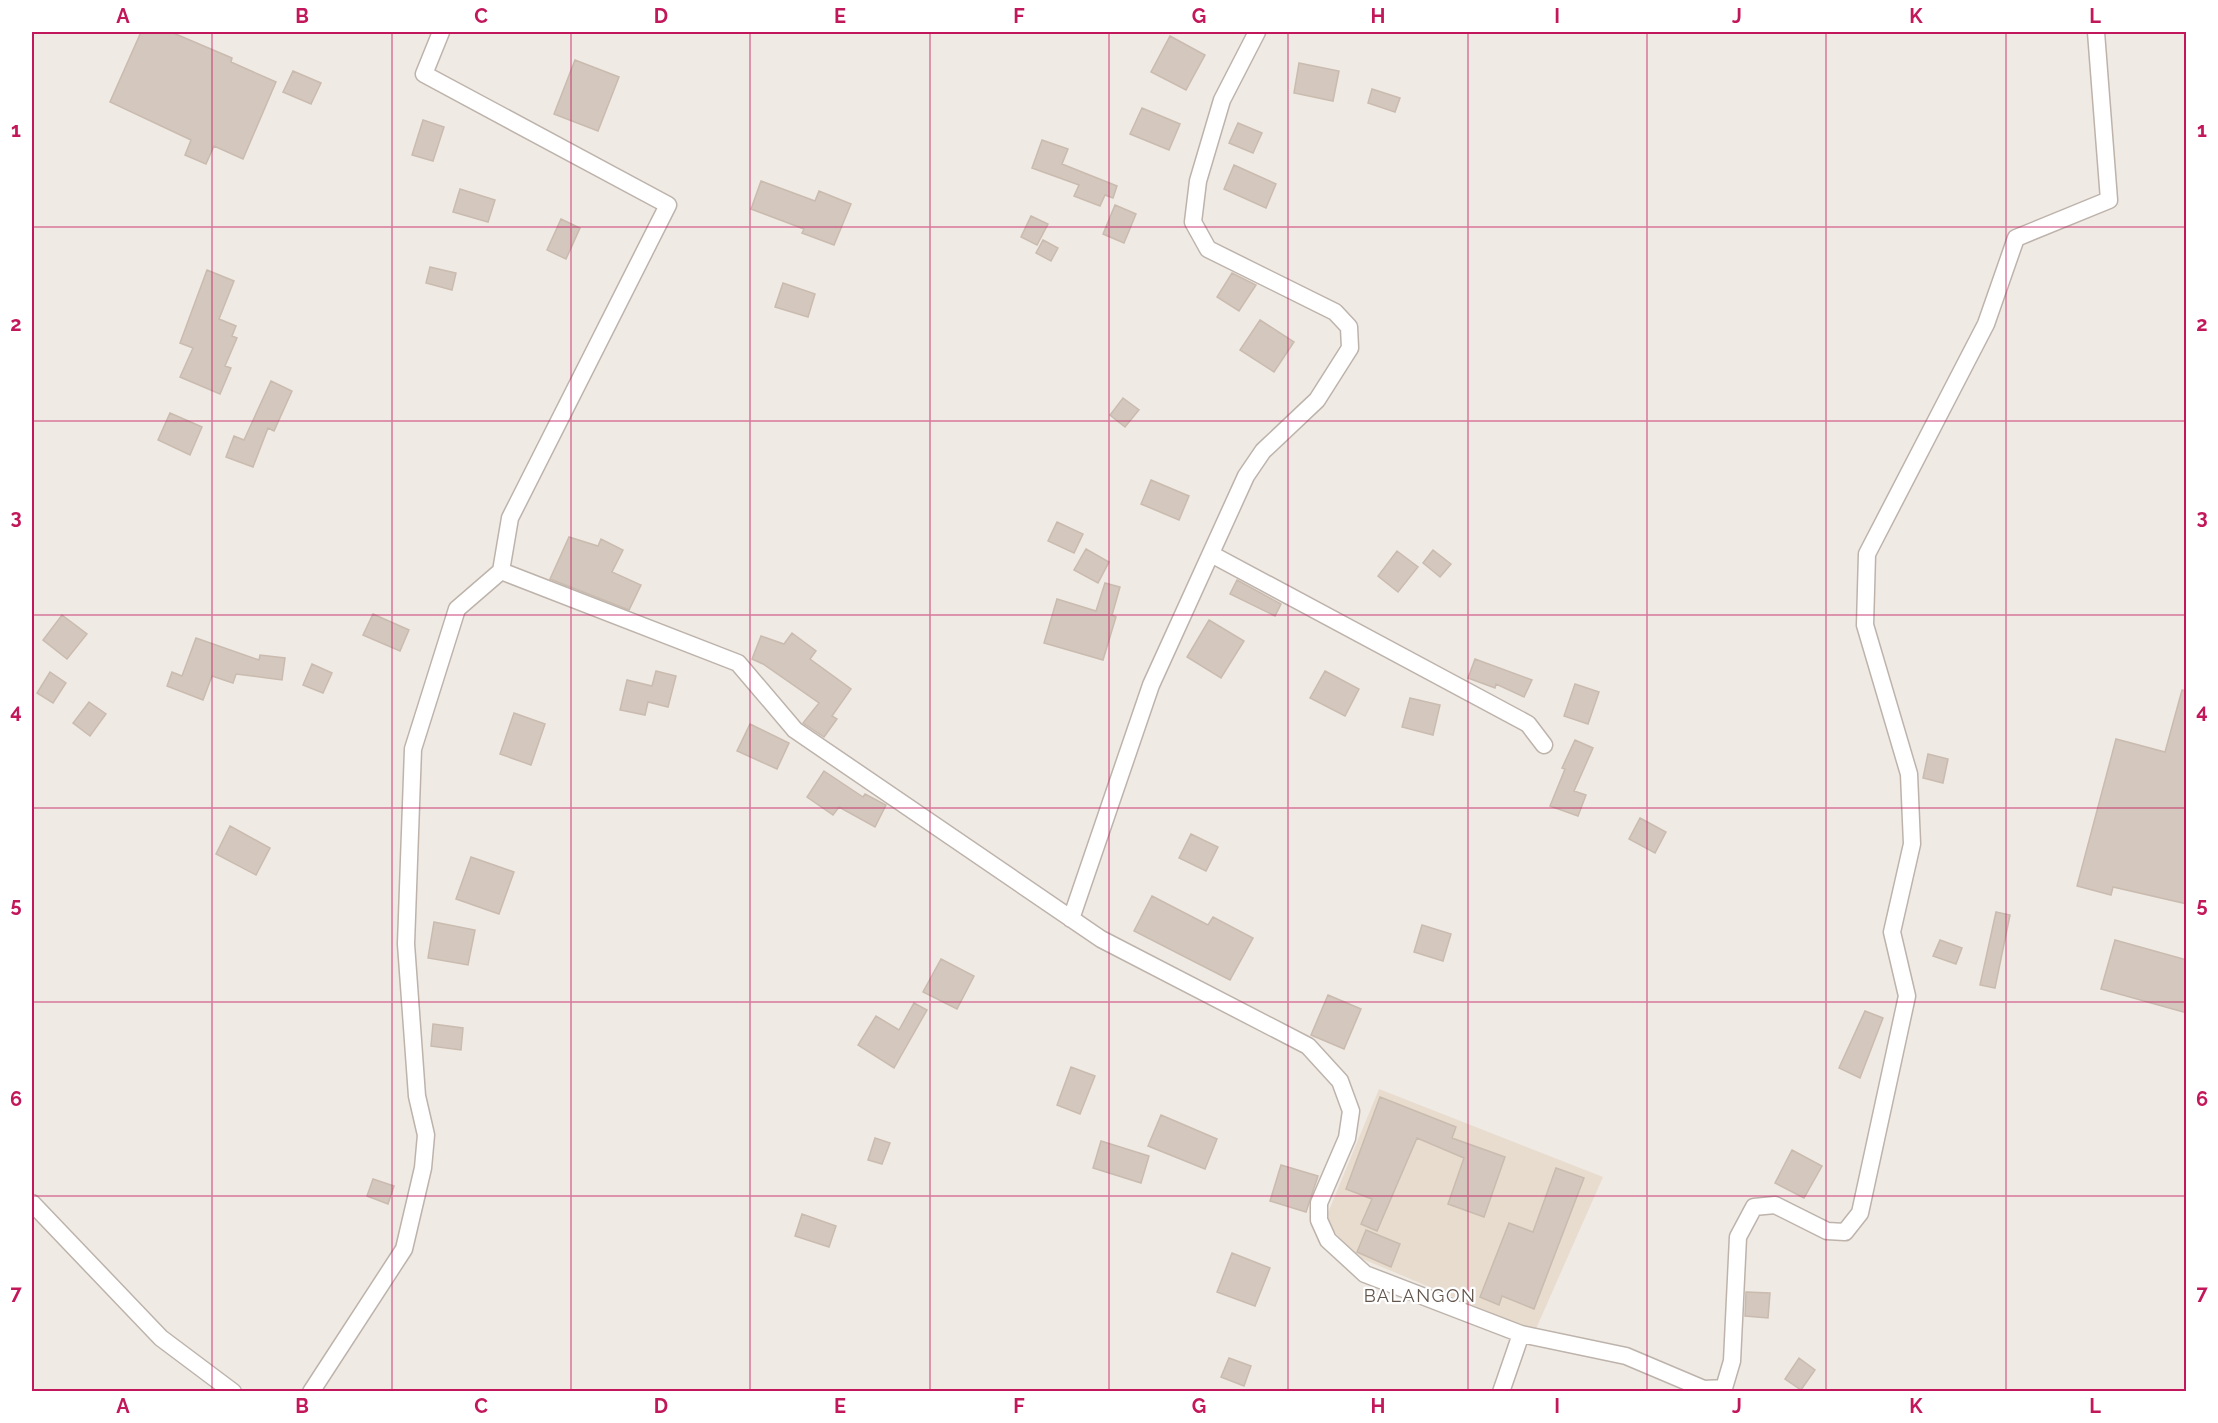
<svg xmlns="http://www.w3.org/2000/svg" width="2218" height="1423" font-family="Raleway,sans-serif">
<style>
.education{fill:#e8dccf}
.building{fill:#d3c7be;stroke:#cabbaf;stroke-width:1.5}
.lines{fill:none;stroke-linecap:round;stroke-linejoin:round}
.street-casing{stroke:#bdb3ab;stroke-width:19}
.street{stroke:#fff;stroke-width:16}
.grid{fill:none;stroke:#c2185b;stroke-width:1.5;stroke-opacity:0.55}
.labels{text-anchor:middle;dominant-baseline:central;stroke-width:4.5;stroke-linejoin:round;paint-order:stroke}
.quarter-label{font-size:18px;letter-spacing:1.5px;fill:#63564d;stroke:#fff}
.neatline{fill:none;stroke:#c2185b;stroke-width:2}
.grid-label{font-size:20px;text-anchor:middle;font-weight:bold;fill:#c2185b}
</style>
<rect width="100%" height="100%" fill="#f0eae4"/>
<path class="education" d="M1379,1089L1603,1177L1535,1331L1353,1255L1325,1220Z"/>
<path class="building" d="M141,32H171L232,58L231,62L276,82L243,159L214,146L206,164L185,155L191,140L110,102Z
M1170,36L1205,55L1186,90L1151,72Z
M575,60L619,77L598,131L554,114Z
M1299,63L1339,71L1333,101L1294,93Z
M293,71L321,83L311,104L283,92Z
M1372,89L1400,98L1395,112L1368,103Z
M1142,108L1180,124L1169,150L1130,134Z
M423,120L444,127L433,161L412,155Z
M1238,123L1262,133L1253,153L1229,143Z
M1042,140L1068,149L1062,164L1117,186L1113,198L1105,195L1100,206L1074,196L1079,185L1032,168Z
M1234,165L1276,184L1266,208L1224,189Z
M761,181L815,201L819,191L851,204L834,245L802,233L804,229L751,209Z
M460,189L495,200L488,222L453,212Z
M1115,205L1136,214L1124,243L1103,234Z
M1031,216L1048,224L1037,245L1021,237Z
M561,219L580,228L566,259L547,250Z
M1043,240L1058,248L1051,261L1036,253Z
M430,267L456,273L452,290L426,283Z
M207,270L234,281L219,319L236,326L232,336L237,338L225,366L231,368L220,394L180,377L193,348L180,343Z
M1232,273L1256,285L1239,311L1217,297Z
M783,283L815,294L808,317L775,307Z
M1260,320L1294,342L1274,372L1240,350Z
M271,381L292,391L274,431L268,428L253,467L226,457L234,436L244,440Z
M1123,398L1139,410L1125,427L1110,415Z
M170,413L202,427L190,455L158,440Z
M1151,480L1189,496L1179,520L1141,504Z
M1057,522L1083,534L1074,553L1048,541Z
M569,537L598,546L601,539L623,550L612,572L641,585L629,610L550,579Z
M1086,549L1109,562L1098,583L1074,570Z
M1433,550L1451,564L1440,577L1423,563Z
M1397,551L1418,567L1398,592L1378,576Z
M1237,580L1281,604L1275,616L1230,594Z
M1105,583L1120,587L1112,615L1116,617L1103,660L1044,643L1057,599L1096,611Z
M373,614L409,630L400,651L363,635Z
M62,615L87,634L67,659L43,640Z
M1209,620L1244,641L1221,678L1187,657Z
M792,633L816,651L810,659L851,689L832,716L837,719L824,737L803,723L819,703L763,664L752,659L761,636L784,644Z
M196,638L259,660L260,655L285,658L282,680L236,674L233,683L212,676L203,700L167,686L172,672L182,676Z
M1475,659L1532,680L1524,697L1496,684L1495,688L1468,678Z
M312,664L332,673L323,693L303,685Z
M656,671L676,676L668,707L648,702L645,715L620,710L627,680L652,686Z
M1325,671L1359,689L1345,716L1310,698Z
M50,672L66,683L53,703L37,693Z
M1575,684L1599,692L1588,724L1564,716Z
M2182,690L2187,691V904L2113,887L2111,895L2077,886L2116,739L2165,752Z
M1410,698L1440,705L1433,735L1402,727Z
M89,702L106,714L90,736L73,723Z
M514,713L545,724L531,765L500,754Z
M750,724L789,743L777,769L737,751Z
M1575,740L1593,748L1574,791L1586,795L1578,816L1550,806L1565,769L1562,768Z
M1928,754L1948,759L1943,783L1923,778Z
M824,771L863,797L865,794L886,805L875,827L839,807L833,815L807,797Z
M1640,818L1666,832L1655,853L1629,839Z
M230,826L270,848L256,875L216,854Z
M1191,834L1218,847L1206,871L1179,858Z
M471,857L514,872L499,914L456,899Z
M1152,896L1208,925L1213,917L1253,938L1230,980L1134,931Z
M1996,912L2010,915L1995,988L1980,985Z
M434,922L475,930L468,965L428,958Z
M1422,925L1451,934L1443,961L1414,952Z
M1940,940L1962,948L1956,964L1933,956Z
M2115,940L2187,960V1013L2101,989Z
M941,959L974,976L957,1009L923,992Z
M1328,995L1361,1009L1344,1049L1311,1035Z
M914,1003L927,1010L894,1068L858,1045L876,1016L899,1030Z
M1865,1011L1883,1018L1860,1078L1839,1068Z
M433,1024L463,1028L461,1050L431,1046Z
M1071,1067L1095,1076L1080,1114L1057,1105Z
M1380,1097L1456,1127L1452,1138L1505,1157L1484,1217L1448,1204L1464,1158L1417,1138L1377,1231L1361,1224L1372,1199L1346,1189Z
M1161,1115L1217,1139L1205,1169L1148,1146Z
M875,1138L890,1143L882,1164L868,1160Z
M1101,1141L1149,1156L1141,1183L1093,1168Z
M1792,1150L1822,1166L1804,1198L1775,1183Z
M1281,1165L1318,1176L1306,1212L1270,1201Z
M1556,1168L1584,1178L1534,1309L1502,1296L1499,1305L1480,1297L1509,1223L1533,1232Z
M373,1179L394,1186L388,1204L367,1196Z
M802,1214L836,1226L829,1247L795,1236Z
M1366,1230L1400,1244L1391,1267L1357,1252Z
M1232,1253L1270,1268L1255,1306L1217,1292Z
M1746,1292L1770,1293L1768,1318L1745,1316Z
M1229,1358L1251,1366L1244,1386L1221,1377Z
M1799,1358L1815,1370L1801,1390L1785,1379Z"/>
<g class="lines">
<g class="street-casing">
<path id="street" d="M441,32L424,74L668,205L510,518L501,571L738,663L795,730L1101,939L1308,1046L1340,1081L1351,1111L1347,1138L1319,1203V1220L1328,1240L1365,1274L1521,1334L1626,1356L1704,1389L1724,1388L1732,1361L1738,1237L1754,1207L1775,1205L1827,1231L1845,1232L1860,1213L1907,996L1892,932L1912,844L1909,774L1865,625L1867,554L1986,324L2016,238L2109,200L2096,32
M1211,554L1528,724L1544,745
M1071,919L1151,685L1246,476L1263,451L1317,400L1350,348L1349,327L1335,312L1208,249L1193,222L1198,181L1222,100L1257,32
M32,1203L161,1338L233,1392
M311,1392L404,1249L423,1168L426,1135L417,1096L406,944L413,749L457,609L501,571
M1501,1392L1521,1334"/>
</g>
<use href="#street" class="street"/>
</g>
<path class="grid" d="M212,32V1392M392,32V1392M571,32V1392M750,32V1392M930,32V1392M1109,32V1392M1288,32V1392M1468,32V1392M1647,32V1392M1826,32V1392M2006,32V1392M32,227H2186M32,421H2186M32,615H2186M32,808H2186M32,1002H2186M32,1196H2186"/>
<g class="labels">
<g class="quarter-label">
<text x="1420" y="1295">BALANGON</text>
</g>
</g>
<rect width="2218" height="1423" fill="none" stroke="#ffffff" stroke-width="66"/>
<rect x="33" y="33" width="2152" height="1357" class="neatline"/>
<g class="grid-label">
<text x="123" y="23">A</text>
<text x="302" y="23">B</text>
<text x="481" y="23">C</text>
<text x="661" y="23">D</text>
<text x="840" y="23">E</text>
<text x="1019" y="23">F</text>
<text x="1199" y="23">G</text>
<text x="1378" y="23">H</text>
<text x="1557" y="23">I</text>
<text x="1737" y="23">J</text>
<text x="1916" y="23">K</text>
<text x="2095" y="23">L</text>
<text x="16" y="137">1</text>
<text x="2202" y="137">1</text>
<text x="16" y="331">2</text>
<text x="2202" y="331">2</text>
<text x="16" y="524">3</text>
<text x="2202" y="524">3</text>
<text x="16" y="718">4</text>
<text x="2202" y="718">4</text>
<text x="16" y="912">5</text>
<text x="2202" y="912">5</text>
<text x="16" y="1106">6</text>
<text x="2202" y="1106">6</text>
<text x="16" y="1300">7</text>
<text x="2202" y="1300">7</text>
<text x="123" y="1413">A</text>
<text x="302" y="1413">B</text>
<text x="481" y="1413">C</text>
<text x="661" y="1413">D</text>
<text x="840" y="1413">E</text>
<text x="1019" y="1413">F</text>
<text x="1199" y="1413">G</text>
<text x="1378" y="1413">H</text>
<text x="1557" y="1413">I</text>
<text x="1737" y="1413">J</text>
<text x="1916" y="1413">K</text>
<text x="2095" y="1413">L</text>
</g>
</svg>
